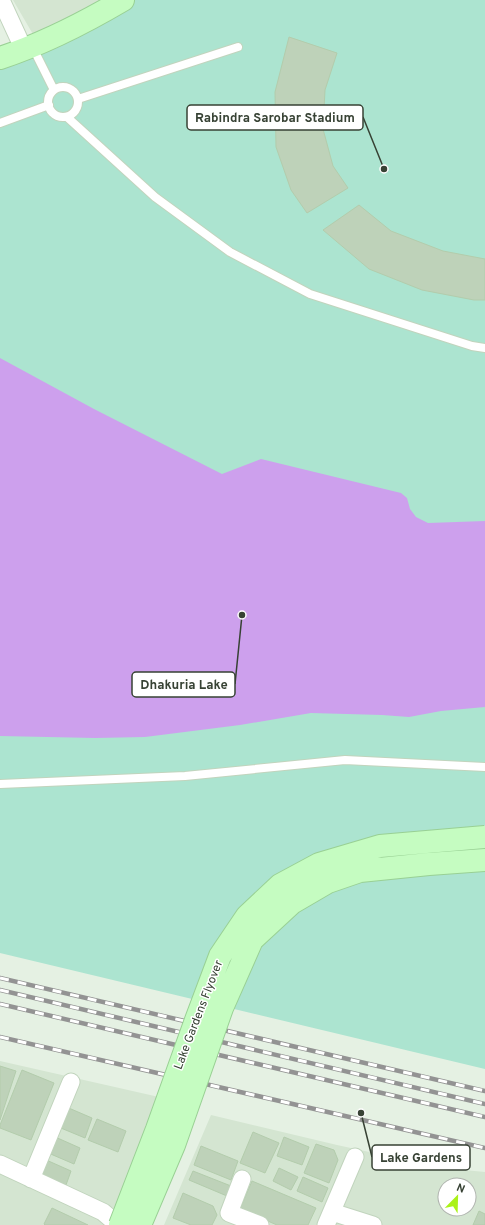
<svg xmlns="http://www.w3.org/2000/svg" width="485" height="1225" font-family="Overpass,sans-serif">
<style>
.residential{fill:#d4e5d1;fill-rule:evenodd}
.green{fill:#ace4d0}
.water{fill:#cda0ed}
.building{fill:#bed2b9;stroke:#b3ccac}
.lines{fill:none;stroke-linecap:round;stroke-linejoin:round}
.lane-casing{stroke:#c1d4bd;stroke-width:10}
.street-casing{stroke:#c1d4bd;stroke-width:19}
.secondary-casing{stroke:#99d094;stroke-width:24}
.lane{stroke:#fff;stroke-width:8}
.street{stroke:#fff;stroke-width:17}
.secondary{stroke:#c5fcc1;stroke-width:22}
.rail-casing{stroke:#939393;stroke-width:4.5}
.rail{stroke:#fff;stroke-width:3;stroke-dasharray:9;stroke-linecap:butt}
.secondary-bridge-casing{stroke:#99d094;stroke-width:24;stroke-linecap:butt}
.secondary-bridge{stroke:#c5fcc1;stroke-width:22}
.labels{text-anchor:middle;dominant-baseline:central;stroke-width:3;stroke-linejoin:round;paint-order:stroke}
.street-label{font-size:12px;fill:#374234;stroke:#fff}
.leader{fill:none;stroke:#374234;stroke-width:1.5}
.callout-dot{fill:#374234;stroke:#fff;stroke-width:1.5}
.callout{fill:#fff;stroke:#374234;stroke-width:1.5}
.callout-label{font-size:13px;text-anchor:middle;font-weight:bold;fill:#374234}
</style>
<rect width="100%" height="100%" fill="#e5f1e3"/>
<path class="residential" d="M13,0H130L41,48Z
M0,1061L159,1097L116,1209L0,1160Z
M211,1115L337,1145L443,1168L485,1172V1225H164ZM445,1185H469V1209H445Z
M0,1171L99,1215L106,1225H0Z"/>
<path class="green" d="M130,0H485V1069L0,953V65Z"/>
<path class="water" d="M0,358L94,409L222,474L261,459L401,493L407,498L410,509L416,517L428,523L485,521V707L441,711L409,717L382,715L311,713L240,725L145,737L95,738L0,736Z"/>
<path class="building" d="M289,37L337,53L325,90L323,129L333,166L348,188L307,213L291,190L276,147L275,92Z
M359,205L391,231L443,251L485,259V300H474L422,290L369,269L323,230Z
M0,1066L16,1071L0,1120Z
M22,1070L54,1083L31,1140L0,1128V1125Z
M64,1106L92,1118L85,1138L56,1126Z
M97,1119L126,1131L118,1152L88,1140Z
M253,1132L279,1143L265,1173L240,1163Z
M53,1136L80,1148L74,1164L46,1152Z
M284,1137L309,1147L302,1165L277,1156Z
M316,1144L334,1150L338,1160L329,1183L304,1173Z
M201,1146L238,1161L231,1180L194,1165Z
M44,1159L71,1171L66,1185L38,1174Z
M279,1168L298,1177L291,1190L273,1181Z
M193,1171L231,1186L227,1196L189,1180Z
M303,1177L328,1188L322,1202L297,1191Z
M252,1181L316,1208L308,1225H277L240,1209Z
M183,1193L213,1206L217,1215L212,1225H191L173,1218Z
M52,1208L88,1225H45L44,1224Z
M479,1211L485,1214V1225H473Z"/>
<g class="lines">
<g class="lane-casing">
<path id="lane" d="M33,48L54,90
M48 102a15 15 0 1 1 30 0a15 15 0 1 1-30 0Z
M78,99L238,47
M67,117L155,197L230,252L310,294L472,346L485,348
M0,123L49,105
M0,784L185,776L345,760L485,767"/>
</g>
<g class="street-casing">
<path id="street" d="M1,0L24,50
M0,1164L103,1212L118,1225
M31,1179L71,1082
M242,1179L229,1213L260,1225
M332,1212L373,1225
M326,1225L355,1157"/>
</g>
<g class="secondary-casing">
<path id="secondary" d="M0,58C43,44 84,23 123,0"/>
</g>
<use href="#lane" class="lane"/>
<use href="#street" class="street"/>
<use href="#secondary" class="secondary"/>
<g class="rail-casing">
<path id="rail" d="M0,978L485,1091
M0,990L485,1104
M0,1004L485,1117
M0,1037L485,1148"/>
</g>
<use href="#rail" class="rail"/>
<g class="secondary-bridge-casing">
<path id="secondary-bridge" d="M120,1225L157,1129L196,1020L220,956L247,916L280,885L319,864L380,846L485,837
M140,1225L174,1145L222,1008L252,940L292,903L328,882L360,871L429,864L485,860"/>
</g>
<use href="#secondary-bridge" class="secondary-bridge"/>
</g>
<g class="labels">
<g class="street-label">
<text transform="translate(199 1015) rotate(-69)">Lake Gardens Flyover</text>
</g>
</g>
<path class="leader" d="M384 169L363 117M242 615L235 684M361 1113L372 1157"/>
<g class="callout-dot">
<circle cx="384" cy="169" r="4"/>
<circle cx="242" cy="615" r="4"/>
<circle cx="361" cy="1113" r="4"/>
</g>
<g class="callout">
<rect x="187" y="105" width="176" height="25" rx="4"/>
<rect x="132" y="672" width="103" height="25" rx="4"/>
<rect x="372" y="1145" width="98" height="25" rx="4"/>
</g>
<g class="callout-label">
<text x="275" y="122">Rabindra Sarobar Stadium</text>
<text x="184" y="689">Dhakuria Lake</text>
<text x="421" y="1162">Lake Gardens</text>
</g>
<g transform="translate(457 1197) rotate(23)"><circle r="19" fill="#ffffff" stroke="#afb3ae"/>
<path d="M0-3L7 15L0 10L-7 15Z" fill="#abf219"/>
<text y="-6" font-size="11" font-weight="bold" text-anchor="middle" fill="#374234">N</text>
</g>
</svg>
